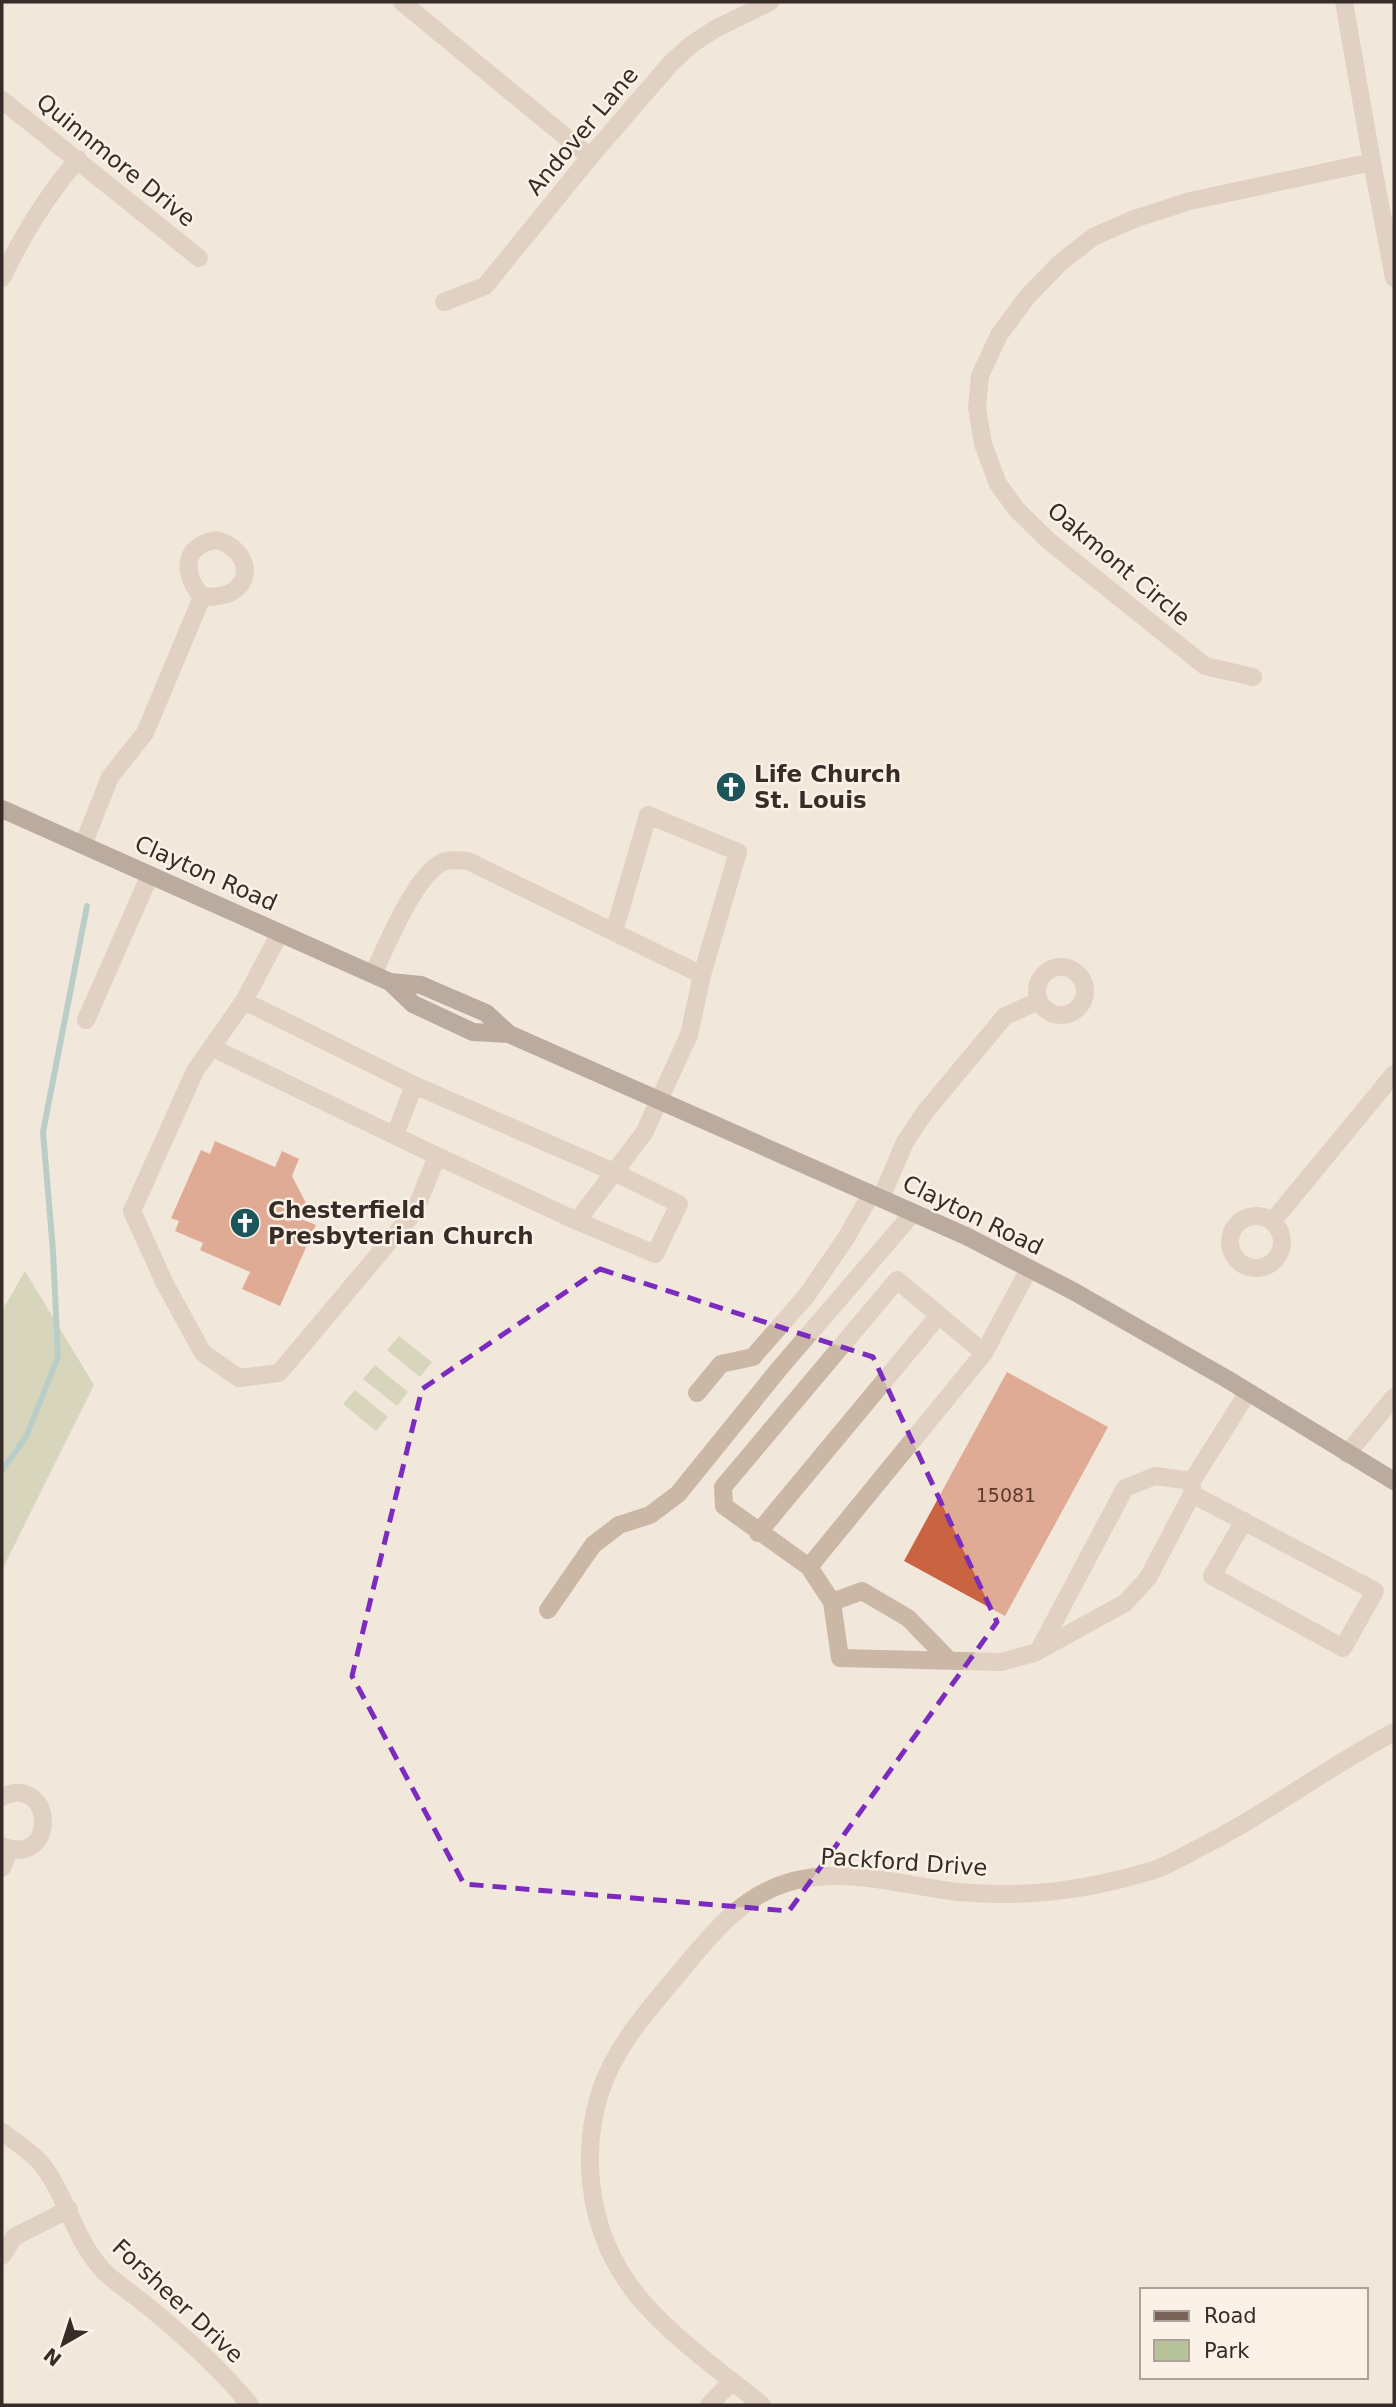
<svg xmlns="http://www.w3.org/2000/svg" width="1396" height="2407" font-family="'DejaVu Sans',sans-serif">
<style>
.green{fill:#b5c29a}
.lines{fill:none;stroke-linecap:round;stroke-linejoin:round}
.stream{stroke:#79aeb0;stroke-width:6}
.building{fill:#c96342}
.minor{stroke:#cbb7a6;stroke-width:18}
.major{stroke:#796358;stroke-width:18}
.marked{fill:none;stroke:#7b2cbf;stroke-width:5;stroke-dasharray:14 9;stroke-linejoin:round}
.labels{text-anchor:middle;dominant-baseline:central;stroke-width:5;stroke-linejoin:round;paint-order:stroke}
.number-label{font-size:19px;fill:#5c3a2e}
.street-label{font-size:23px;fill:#372c27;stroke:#faf1e7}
.poi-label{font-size:23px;font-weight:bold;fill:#372c27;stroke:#faf1e7;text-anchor:start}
</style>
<rect width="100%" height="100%" fill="#f2e7db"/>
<path class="green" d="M25,1271L94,1385L2,1570V1311Z
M399,1336L432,1362L420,1377L387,1350Z
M375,1365L408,1392L397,1406L363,1379Z
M355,1390L388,1417L376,1431L343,1404Z"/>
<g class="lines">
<path class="stream" d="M2,1470L26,1437L58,1357L53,1251L43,1132L87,906"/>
</g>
<path class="building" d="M215,1141L275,1167L282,1151L299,1159L292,1176L307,1205L301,1219L316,1225L280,1306L242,1289L250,1272L200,1250L203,1243L175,1231L179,1221L171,1218L201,1150L210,1154Z
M1007,1372L1108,1427L1005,1616L904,1561Z"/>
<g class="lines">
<path class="minor" d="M402,2L590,157
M1344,2L1372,162L1394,278
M2,100L199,258
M2,278C22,236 48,194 78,159
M444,302L485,286L590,157L671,63L692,44L715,29L770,2
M216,540C243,546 258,578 230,593C221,597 211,597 202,597C183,574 181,546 216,540Z
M1253,677L1205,666L1050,542L1017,510L998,484L983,444L977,408L980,376L999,335L1027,297L1060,263L1093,237L1134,219L1190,201L1372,162
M83,845L110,777L145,733L202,597
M614,932L648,815L738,852L702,975
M1037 991a24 24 0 1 1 48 0a24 24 0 1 1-48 0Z
M373,974C386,947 417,869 446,861C452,859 461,861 468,861L702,975L689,1035L644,1133L577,1221L437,1156
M244,1001L414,1085
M86,1020L150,875
M213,1048L437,1156L415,1211L279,1373L239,1378L203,1353L165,1284L132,1211L195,1071L244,1001L280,933
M395,1135L414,1085L614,1172L679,1204L655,1254L577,1221
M881,1198L905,1142L925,1112L1005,1016L1039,1001
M1230 1242a26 26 0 1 1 52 0a26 26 0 1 1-52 0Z
M1272,1222L1394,1074
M984,1353L897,1280L723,1487L724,1506L809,1567L984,1353L1029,1269
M697,1393L721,1364L753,1357L807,1295L846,1238L871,1194
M1347,1454L1394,1397
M1192,1494L1375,1591L1343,1648L1212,1576L1244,1521
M758,1533L939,1315
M809,1567L832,1602L840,1658L1001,1662L1034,1653L1125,1603L1148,1578L1192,1494V1481L1248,1392
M832,1602L862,1591L908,1618L950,1661
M548,1610L593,1545L619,1525L650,1515L678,1494L779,1369L913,1213
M1039,1650L1125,1488L1155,1476L1192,1481
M2,1797C54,1772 59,1869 2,1846
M2,1868L10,1849
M2,2132C17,2143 35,2154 46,2170C68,2201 75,2239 101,2268C114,2283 135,2295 150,2308C186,2338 221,2369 250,2405
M2,2256L14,2237L69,2209
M709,2405L732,2381
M762,2405C720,2371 655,2325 626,2280C589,2226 580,2152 601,2090C614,2050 643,2016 669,1985C706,1942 736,1896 793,1881C847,1867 904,1886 958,1892C1025,1898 1083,1891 1147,1872C1164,1868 1180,1858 1195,1850C1264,1816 1326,1768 1394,1732"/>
<path class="major" d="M2,809L390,982L421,985L486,1013L509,1034
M390,982L413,1004L473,1032L509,1034L966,1236L1073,1291L1227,1379L1394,1481"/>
</g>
<path d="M0 0H1396V2407H0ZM600,1269L873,1357L997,1622L789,1911L464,1884L352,1676L422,1389Z" fill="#f2e7db" fill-opacity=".55" fill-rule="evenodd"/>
<path class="marked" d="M600,1269L873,1357L997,1622L789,1911L464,1884L352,1676L422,1389Z"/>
<defs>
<g id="church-disc" transform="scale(1.575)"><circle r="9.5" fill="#1c555a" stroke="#faf1e7"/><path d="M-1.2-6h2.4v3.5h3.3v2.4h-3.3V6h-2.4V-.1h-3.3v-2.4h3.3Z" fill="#fff"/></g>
</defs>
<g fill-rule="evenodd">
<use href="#church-disc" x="731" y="787"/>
<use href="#church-disc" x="245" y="1223"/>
</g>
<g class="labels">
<g class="number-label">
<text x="1006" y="1495">15081</text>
</g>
<g class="street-label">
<text transform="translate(582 131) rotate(-50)">Andover Lane</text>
<text transform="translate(116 160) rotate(39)">Quinnmore Drive</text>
<text transform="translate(1119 564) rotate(40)">Oakmont Circle</text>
<text transform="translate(206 873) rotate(24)">Clayton Road</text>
<text transform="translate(973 1215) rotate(26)">Clayton Road</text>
<text transform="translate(904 1862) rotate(4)">Packford Drive</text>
<text transform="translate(178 2301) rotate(43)">Forsheer Drive</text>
</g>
<g class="poi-label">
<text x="754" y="774">Life Church<tspan x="754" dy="26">St. Louis</tspan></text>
<text x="268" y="1210">Chesterfield<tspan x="268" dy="26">Presbyterian Church</tspan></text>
</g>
</g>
<rect width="1396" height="2407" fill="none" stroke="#372c27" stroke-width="7"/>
<rect x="1140" y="2288" width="228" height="91" fill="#faf1e7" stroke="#aca29a" stroke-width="2"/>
<rect x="1154" y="2311" width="35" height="10" fill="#796358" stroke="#aca29a" stroke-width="2"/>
<text x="1204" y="2323" font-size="21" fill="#372c27">Road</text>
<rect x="1154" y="2340" width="35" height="21" fill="#b5c29a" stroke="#aca29a" stroke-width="2"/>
<text x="1204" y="2358" font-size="21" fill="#372c27">Park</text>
<g transform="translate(63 2344) rotate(219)" stroke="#faf1e7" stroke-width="5" paint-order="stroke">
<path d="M0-5L12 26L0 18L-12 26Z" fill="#372c27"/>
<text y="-10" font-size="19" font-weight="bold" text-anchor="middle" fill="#372c27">N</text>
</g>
</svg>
